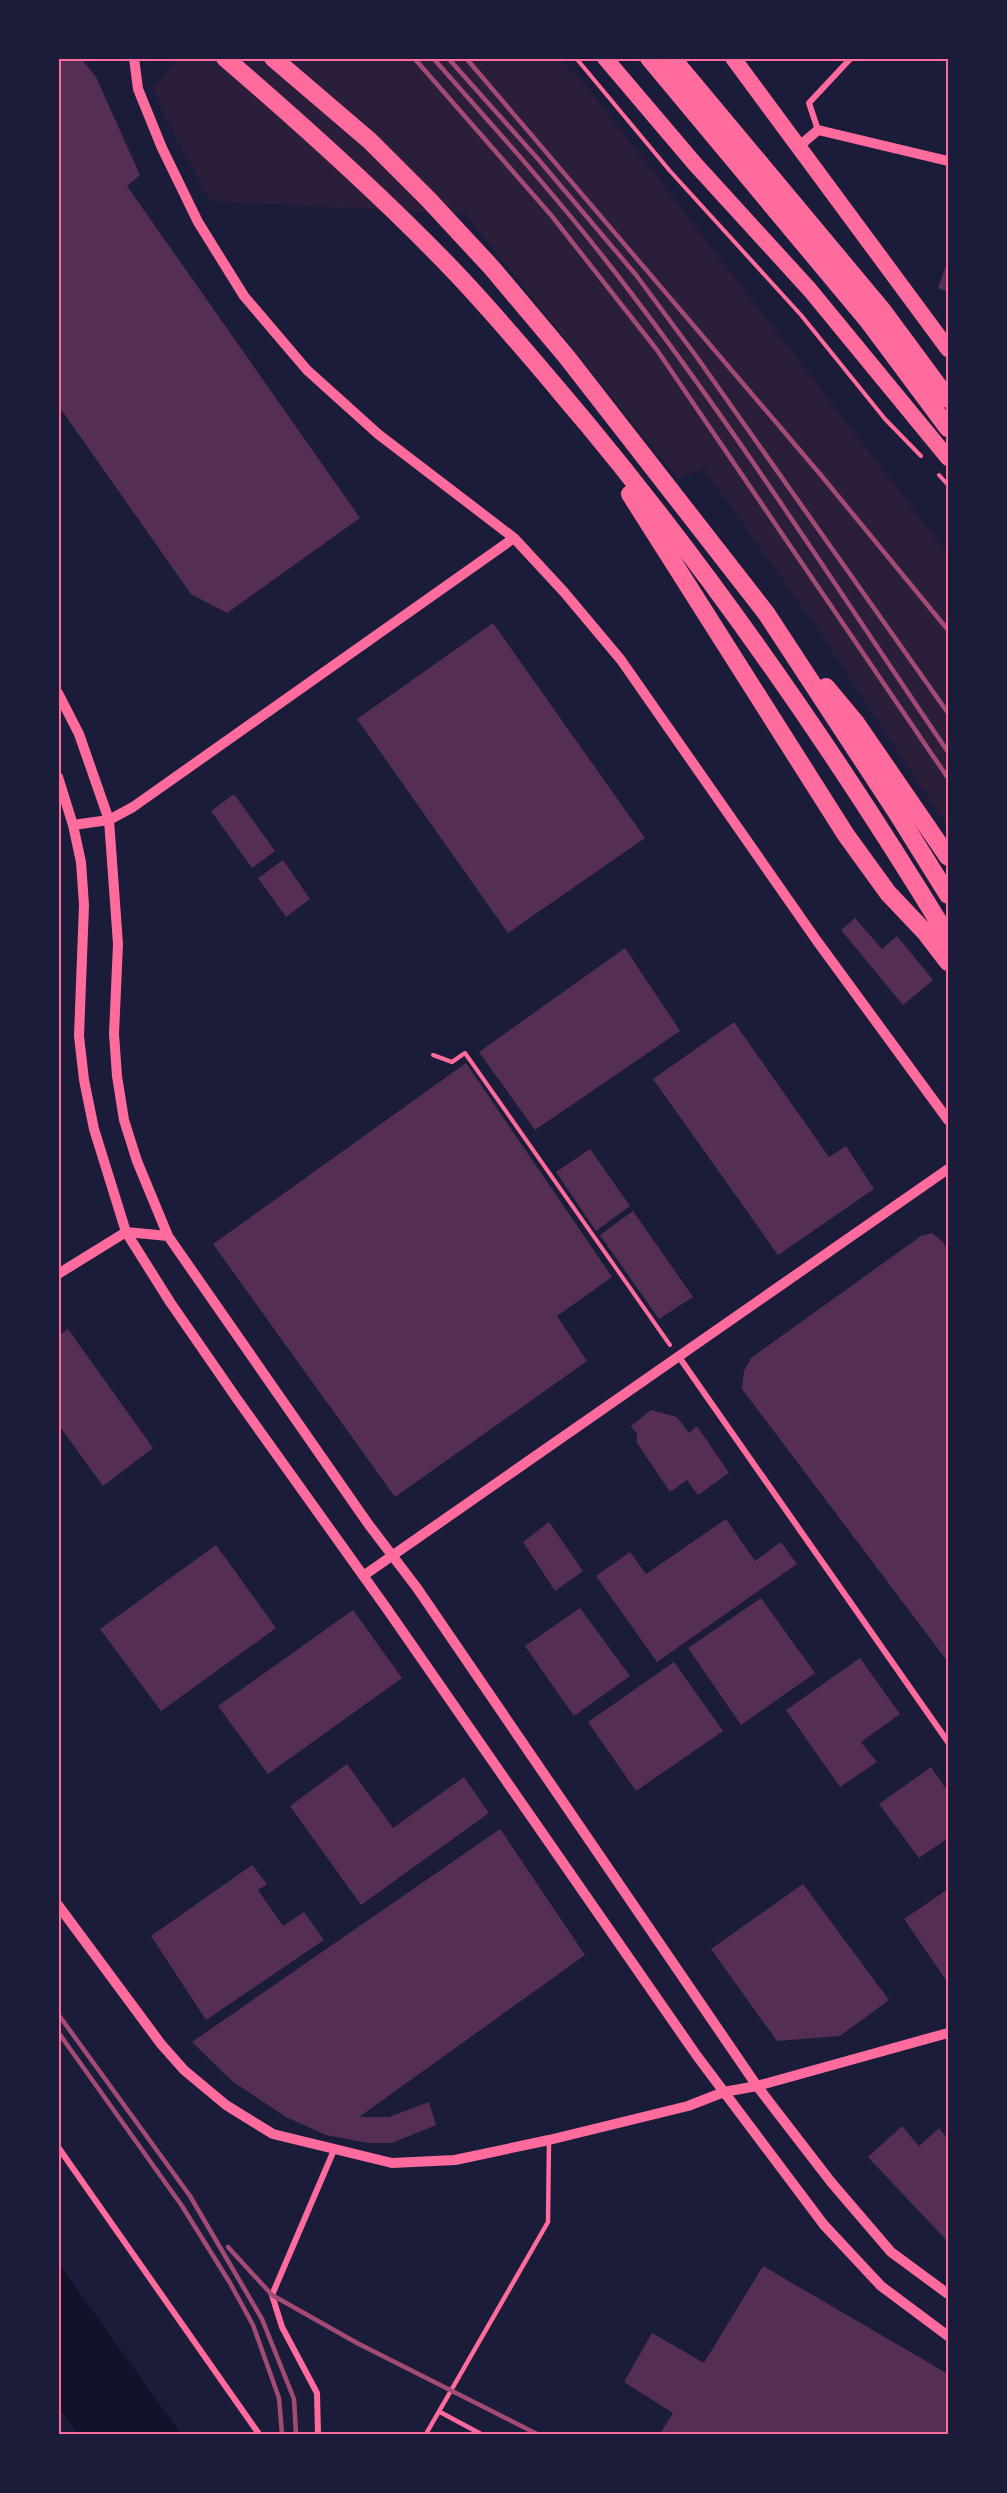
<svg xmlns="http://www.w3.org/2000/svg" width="1007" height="2493" font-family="Poppins,sans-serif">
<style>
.green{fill:#2a1e3b}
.water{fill:#12122b}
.building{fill:#542f53}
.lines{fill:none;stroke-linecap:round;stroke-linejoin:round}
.path{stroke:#ff6b9d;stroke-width:4}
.service{stroke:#ff6b9d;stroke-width:4.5}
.minor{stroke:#ff6b9d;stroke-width:6}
.tertiary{stroke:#ff6b9d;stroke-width:10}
.trunk{stroke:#ff6b9d;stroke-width:16}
.motorway{stroke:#ff6b9d;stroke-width:18}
.rail{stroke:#a44b75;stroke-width:4.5}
.neatline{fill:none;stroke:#ff6b9d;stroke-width:2}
</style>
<rect width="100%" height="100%" fill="#1b1b3a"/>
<path class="green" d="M178,58L558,59L582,80L948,554V828L815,625L703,468L678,479L465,214L210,201L175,137L153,89Z"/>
<path class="water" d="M59,2264L181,2434H77L59,2408Z"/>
<path class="building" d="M58,58H81L96,77L140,175L127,186L360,518L227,613L191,594L58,405Z
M948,260V292L938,288Z
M493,623L645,838L508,933L357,719Z
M234,794L275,851L252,868L211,811Z
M283,860L310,899L286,917L258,878Z
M855,918L882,949L897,936L933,980L903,1005L841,930Z
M625,948L680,1031L535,1130L479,1052Z
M734,1022L829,1157L846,1146L874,1189L778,1255L653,1079Z
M466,1063L612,1277L557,1316L587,1361L395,1497L213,1244Z
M590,1149L630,1206L596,1231L556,1172Z
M633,1211L693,1297L659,1319L600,1235Z
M932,1233L943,1242L948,1251V1662L742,1389L744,1371L751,1358L921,1236Z
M68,1329L153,1448L103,1486L58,1424V1336Z
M651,1410L677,1417L689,1433L697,1426L729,1473L698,1495L687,1480L670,1492L637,1443V1434L631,1426Z
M726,1519L755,1561L781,1542L797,1564L657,1662L596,1576L630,1552L646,1574Z
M549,1522L583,1571L555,1591L523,1542Z
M216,1545L276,1628L161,1711L100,1629Z
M761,1598L815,1673L741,1725L688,1648Z
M580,1608L630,1676L574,1716L525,1646Z
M353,1610L402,1678L268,1774L218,1706Z
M860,1658L900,1714L861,1742L877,1762L840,1787L786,1710Z
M674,1662L723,1731L636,1791L588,1722Z
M347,1764L393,1828L464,1777L489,1813L361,1905L290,1806Z
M931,1767L948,1792V1838L919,1858L879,1804Z
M500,1829L585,1955L359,2117H389L429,2102L436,2125L392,2143H368L326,2135L286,2117L232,2081L192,2042Z
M252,1865L267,1884L258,1890L283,1926L304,1912L324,1940L206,2020L151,1936Z
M803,1884L889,2000L840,2036L777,2041L711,1949Z
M948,1889V1983L904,1919Z
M902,2126L919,2146L939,2128L948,2139V2242L868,2157Z
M763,2266L948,2374V2434H660L673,2413L624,2382L652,2333L704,2363Z"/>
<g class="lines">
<path class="path" d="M576,58L670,171L801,315L885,419L921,456
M939,475L948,485
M433,1055L452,1062L465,1053L670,1345"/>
<path class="service" d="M440,2412L481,2434
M426,2434L548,2222L549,2140"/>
<path class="minor" d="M818,130L809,103L851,58
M679,1357L948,1742
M58,2147L259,2434
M318,2434L317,2393L282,2327L272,2295L334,2150"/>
<path class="tertiary" d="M134,58L138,89L162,148L198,222L244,296L307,370L378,434L514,538L564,592L621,660L817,941L948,1120
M797,148L818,130L948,161
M58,693L79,734L109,820L118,944L114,1034L117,1076L124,1120L137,1161L168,1236L369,1525L417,1588L757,2086L831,2182L891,2252L948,2294
M58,777L73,825L81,862L84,905L79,1036L84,1080L94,1129L126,1232L170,1302L237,1399L387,1609L697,2056L824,2225L881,2286L948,2336
M73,825L109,820L133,807L514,538
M58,1274L126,1232L168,1236
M363,1576L948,1169
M58,1905L161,2044L184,2070L226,2105L273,2134L392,2163L455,2160L549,2140L688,2106L724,2092L757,2086L948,2033"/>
<path class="trunk" d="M605,58L695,164L810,290L948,458
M733,58L948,349"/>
<path class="motorway" d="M225,58C304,126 381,195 452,269C500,319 544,373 588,425C722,587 839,758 948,937
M273,58L370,141L429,200L492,268L566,356L766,613L897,813L948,895
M649,58L869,322L948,428
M672,58L883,311L948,399
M630,494L846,835L888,893L925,932L948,962
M826,687L856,723L948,857"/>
<path class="rail" d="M414,58L551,215L657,350L948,778
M433,58C491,124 550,189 604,258C728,416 835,586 948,752
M448,58L538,159L636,275L696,356L948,713
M466,58L820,474L948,630
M58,2014L190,2196L262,2319L294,2399L296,2434
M58,2032L182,2206L230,2283L253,2325L279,2398L282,2434
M228,2247L272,2295L357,2343L537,2434"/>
</g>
<rect width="1007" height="2493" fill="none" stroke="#1b1b3a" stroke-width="120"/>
<rect x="60" y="60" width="887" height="2373" class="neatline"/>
</svg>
